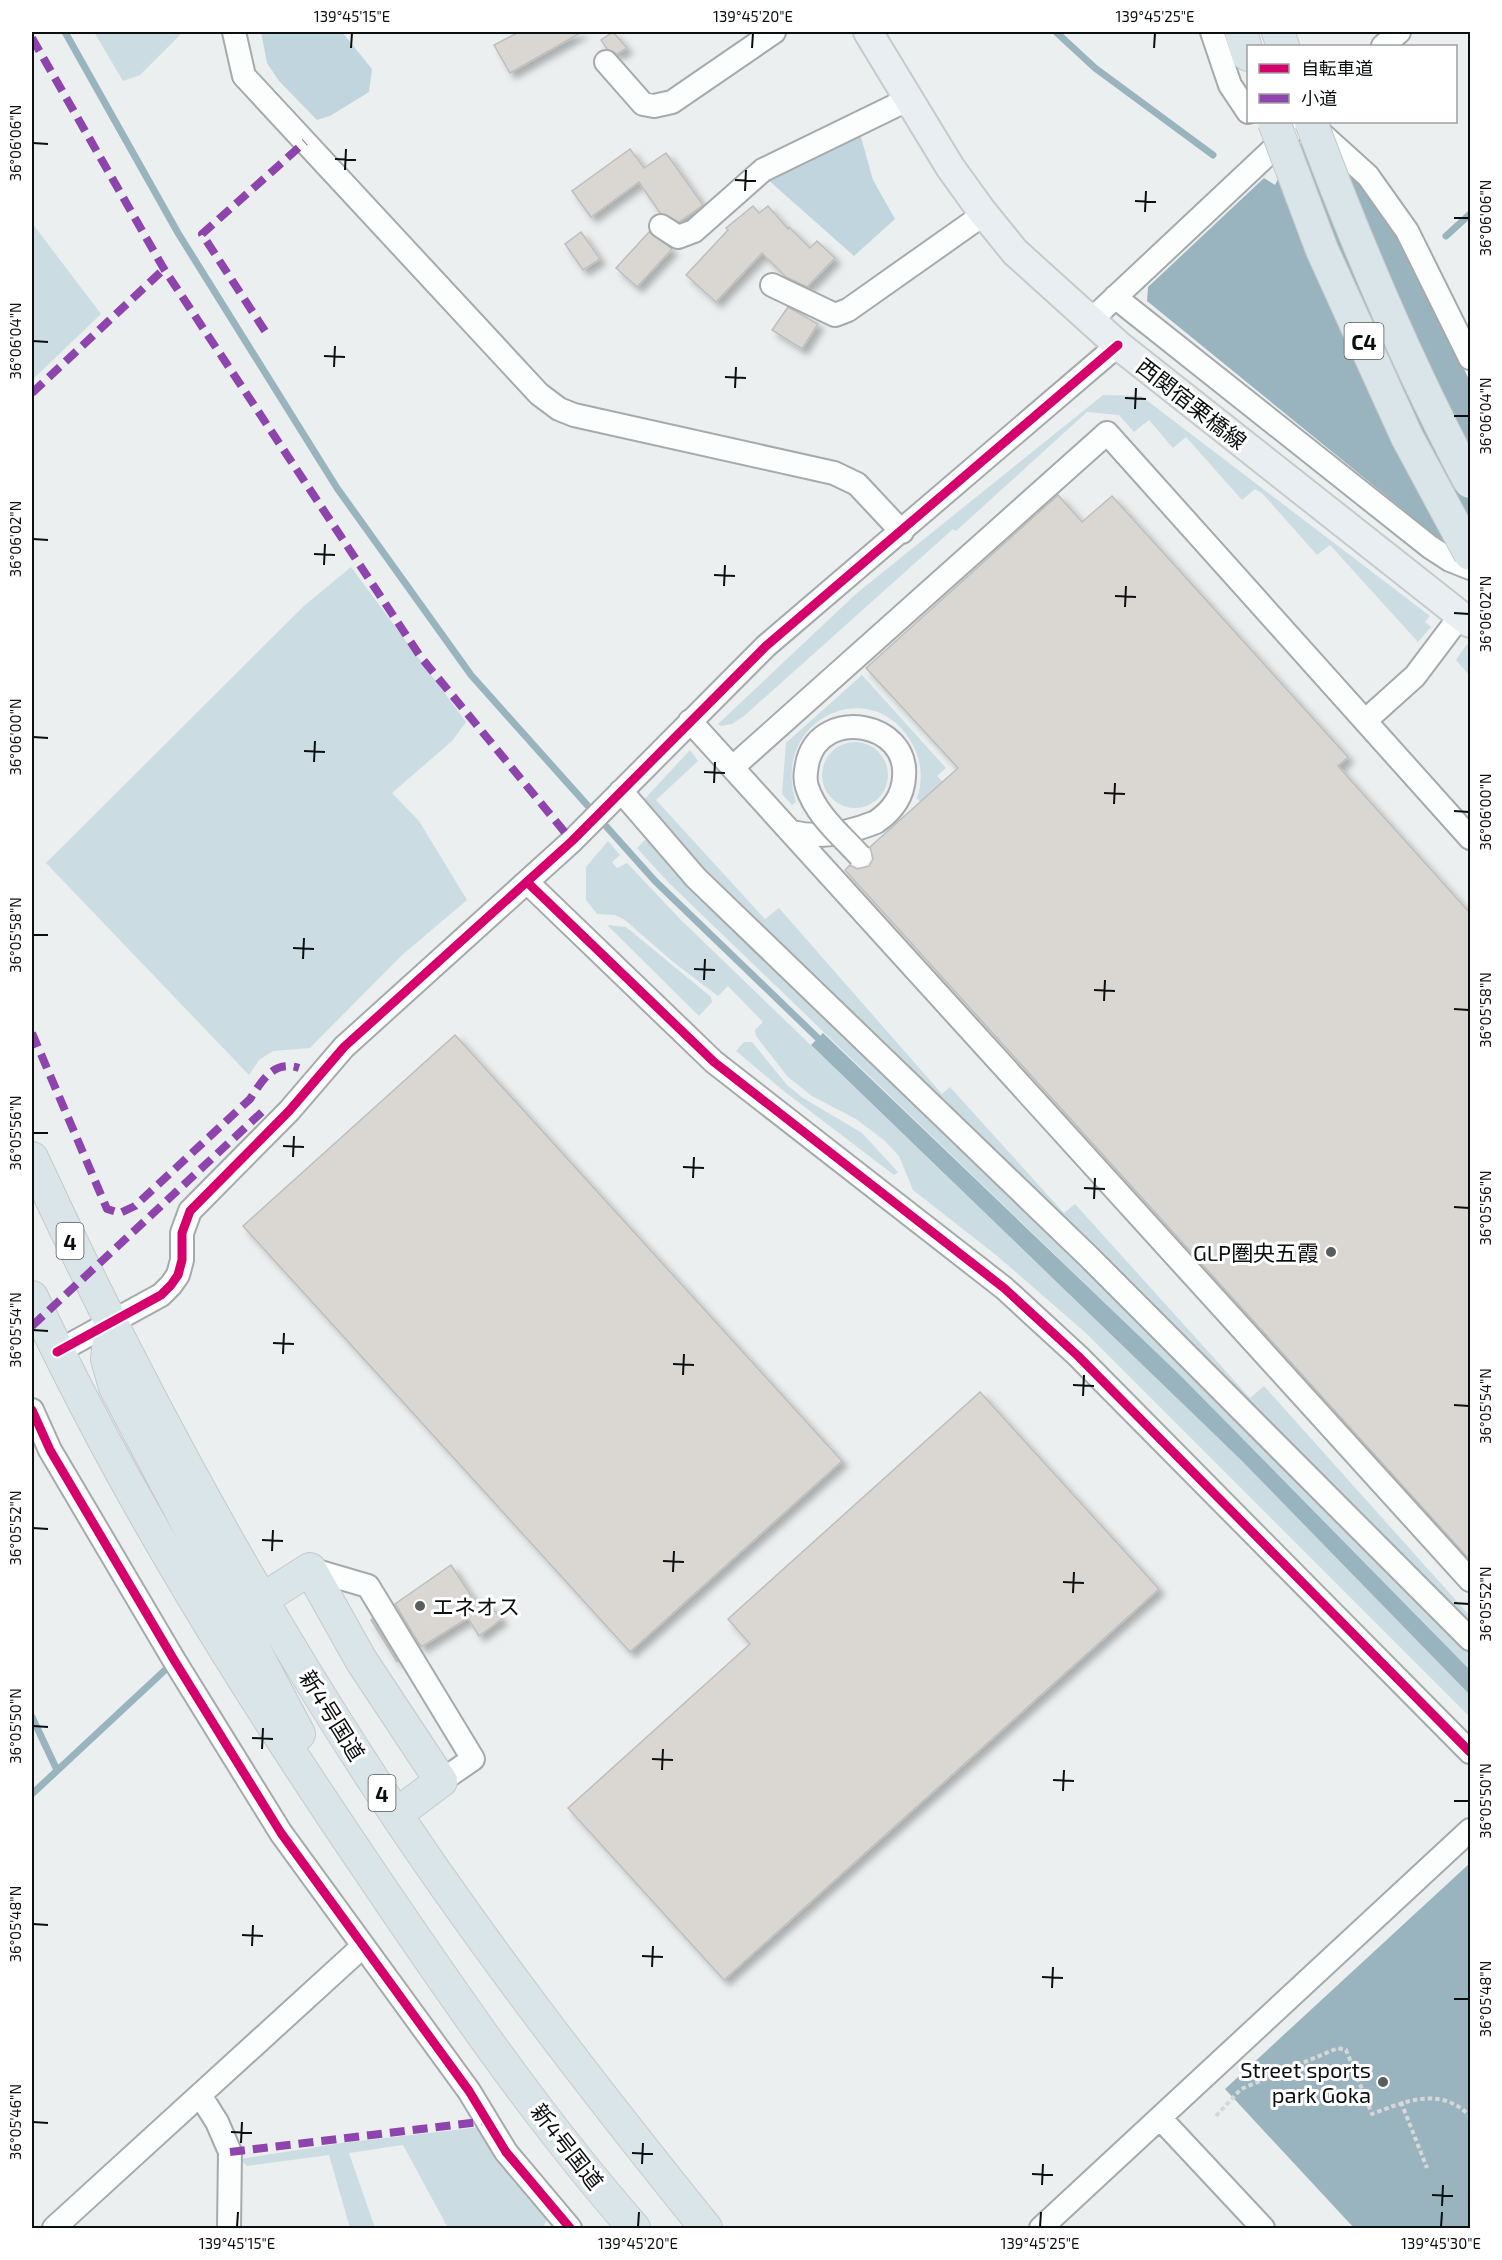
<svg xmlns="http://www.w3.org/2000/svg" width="1502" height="2260" font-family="'Exo 2','Noto Sans JP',sans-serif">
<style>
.green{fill:#cbdce3}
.forest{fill:#c0d5de}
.water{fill:#9ab4bf}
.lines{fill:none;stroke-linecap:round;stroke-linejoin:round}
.stream{stroke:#9ab4bf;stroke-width:7}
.building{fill:#dad7d3;stroke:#bdbebd;stroke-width:1.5;filter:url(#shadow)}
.minor-casing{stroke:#a7aaab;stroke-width:26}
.major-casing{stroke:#c7c9ca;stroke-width:32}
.highway-casing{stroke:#c7c9ca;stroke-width:34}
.path{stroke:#d6d7d7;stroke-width:4;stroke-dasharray:4.5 3;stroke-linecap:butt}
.minor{stroke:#fcfdfd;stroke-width:22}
.major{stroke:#e8eef1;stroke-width:28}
.highway{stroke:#d9e5e9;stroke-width:32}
.minor-bridge-casing{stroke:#a7aaab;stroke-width:26;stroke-linecap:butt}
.highway-bridge-casing{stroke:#c7c9ca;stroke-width:34;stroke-linecap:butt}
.minor-bridge{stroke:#fcfdfd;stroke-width:22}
.highway-bridge{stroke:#d9e5e9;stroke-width:32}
.quiet{stroke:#8e44ad;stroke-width:8;stroke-dasharray:15 8;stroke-linecap:butt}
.cycleway-casing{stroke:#fff;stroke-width:13}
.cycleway{stroke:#d6006c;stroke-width:9}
.ticks{fill:none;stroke:#0c0f10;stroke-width:2}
.poi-dot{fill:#5a5d5e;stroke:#fff;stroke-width:2}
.labels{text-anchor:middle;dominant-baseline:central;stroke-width:6;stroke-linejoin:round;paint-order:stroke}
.shield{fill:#fff;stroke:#555758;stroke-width:1.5}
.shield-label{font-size:21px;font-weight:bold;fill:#0c0f10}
.street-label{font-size:22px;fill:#0c0f10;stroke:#fff}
.poi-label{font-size:22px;fill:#0c0f10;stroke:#fff;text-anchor:end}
.neatline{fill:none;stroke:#0c0f10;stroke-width:2}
.ticks-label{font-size:15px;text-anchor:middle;fill:#0c0f10}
</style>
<defs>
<filter id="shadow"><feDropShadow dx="5.5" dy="5.5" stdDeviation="3" flood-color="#0004"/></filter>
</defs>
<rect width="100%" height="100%" fill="#ebeff0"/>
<path class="green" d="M94,32H183L140,75L123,81Z
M32,223L101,314L32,380Z
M1103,395L1141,396L1430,616L1425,622L1431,627L1418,642L1330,545L1317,555L1263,494L1255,489L1242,500L1186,437L1173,448L1149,420L1134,432L1119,415L1087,412L956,531L953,529L744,716L732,724L721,726L718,724L857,593Z
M351,567L466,722L452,741L392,793L419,821L467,900L401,956L310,1048L273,1051L259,1060L249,1075L46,863L305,605Z
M1467,644L1470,647V676L1456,660Z
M862,675L946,768L937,776L943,782L920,802L917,798C923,781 922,762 913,745C874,671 769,718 796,802L792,805L782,794L786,743Z
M822 775a33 33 0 1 1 66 0a33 33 0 1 1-66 0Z
M690,750L698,761L656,800L765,919L779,908L942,1094L950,1087L1064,1213L1075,1204L1250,1398L1264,1386L1470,1616V1628L699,872L640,804Z
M650,835L1470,1647V1670L1180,1375L669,883L637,848Z
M608,841L620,855L612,862L617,868L627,863L682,921L1241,1460L1470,1695V1717L1087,1334L996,1255L913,1190L899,1156L885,1141L856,1119L812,1096L788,1077L756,1036L755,1030L763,1022L728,986L718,996L672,961L625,920L615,915L597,914L586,900V867Z
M607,925L626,927L711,997L712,1002L699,1016Z
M744,1042H752L787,1085L803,1098L862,1133L898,1172L894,1175L785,1092L736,1051Z
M481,2127L548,2217L544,2225L547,2228H448L403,2145L349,2153L375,2228H350L329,2155L247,2166L240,2159L342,2143Z"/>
<path class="forest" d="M261,32H342L372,69L369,92L330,116L317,120L279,81L267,63Z
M859,130L873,180L895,219L854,256L766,178Z"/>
<path class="water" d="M1318,131L1356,175L1414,260L1470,382V554L1455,548L1432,533L1147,301L1148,287L1264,178L1275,185L1294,148Z
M823,1033L1180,1375L1470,1670V1695L1241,1460L811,1045Z
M1470,1863V2228H1354L1225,2089Z"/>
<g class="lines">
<path class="stream" d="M65,32L178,233L337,488L471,675L655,881L824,1044
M1056,32L1095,68L1213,155
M1446,236L1470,214
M32,1717L57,1770
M32,1794L164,1671"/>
</g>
<path class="building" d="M519,32H582L510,73L494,45Z
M613,32L627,48L617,54L607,49L601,40Z
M630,149L644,168L666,153L703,205L679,222L660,213L639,182L591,217L572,191Z
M753,206L759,213L768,206L788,229L789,227L810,248L817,241L835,258L807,287L786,277L762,253L716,302L686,275L728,230L726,228Z
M581,232L600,259L583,270L565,244Z
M649,232L672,249L637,287L616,268Z
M788,307L818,324L802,349L772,330Z
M1058,495L1082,522L1112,496L1348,757L1338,766L1470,913V1560L845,870L850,865L857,869L869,866L873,859L870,847L958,768L866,668Z
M455,1035L842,1461L630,1652L243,1226Z
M980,1392L1159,1589L724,1980L568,1808L750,1644L728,1619Z
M451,1565L479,1608L487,1603L502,1619L479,1636L468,1618L421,1647L395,1604Z
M372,1619L398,1661L397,1662L371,1620Z"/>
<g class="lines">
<g class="minor-casing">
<path id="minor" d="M234,32L244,76L539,394L559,409L574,415L834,473L857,484L902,532
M1212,32L1230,85L1248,112
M1383,46L1399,32
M606,62L643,104L654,106L672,102L774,32
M1316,129L1368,176L1407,231L1470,358
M661,226L678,237L694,231L763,170L909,99
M772,285L835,315L848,310L984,214
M1115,297L1430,547L1450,560L1470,568
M1090,321L1302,122
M690,721L1470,1580
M1365,721L1415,676L1461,615
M733,767L1107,433L1470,838
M621,791L696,878L1089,1257L1470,1639
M792,832C820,839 849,833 876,822
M527,882L714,1062L1004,1288L1078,1356L1470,1752
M57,1352L161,1295L171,1285L178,1275L182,1260V1233L190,1211L289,1111L344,1047L572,841L766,646L1118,345
M32,1410L50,1450L174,1660L281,1833L469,2091L506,2152L570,2228
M310,1569L368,1586L473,1759L441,1781
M200,2095L217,2122L230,2152L229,2228
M1160,2118L1263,2228
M54,2228L362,1947
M1041,2228L1470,1830"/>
</g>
<g class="major-casing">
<path id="major" d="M868,32L950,167L981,210L1015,252L1118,345L1470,623"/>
</g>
<g class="highway-casing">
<path id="highway" d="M1241,32L1248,55
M1278,32L1283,46
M32,1158C131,1372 243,1580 372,1778C474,1934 589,2083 706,2228
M32,1297C126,1498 244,1686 368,1869C452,1993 536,2116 634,2228
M111,1324L107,1359L115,1387L299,1734
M263,1599L310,1569L361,1660L441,1781L397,1814"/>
</g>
<path class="path" d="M1401,2102L1427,2168
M1216,2116L1241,2089L1338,2048L1346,2050L1372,2114C1406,2101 1440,2086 1470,2116"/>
<use href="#minor" class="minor"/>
<use href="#major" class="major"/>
<use href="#highway" class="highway"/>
<g class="minor-bridge-casing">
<path id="minor-bridge" d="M860,856C841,835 816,815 807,787C804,778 806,769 808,760C823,707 909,722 904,777C903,797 892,811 876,822"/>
</g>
<g class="highway-bridge-casing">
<path id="highway-bridge" d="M1274,122L1322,250L1407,437L1470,554
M1311,122C1357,245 1408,366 1470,482"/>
</g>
<use href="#minor-bridge" class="minor-bridge"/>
<use href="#highway-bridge" class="highway-bridge"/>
<path class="quiet" d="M32,38L164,269L420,656L572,841
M265,331L202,234L305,142
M32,393L164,269
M32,1033L107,1209L120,1213L135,1206L250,1099C263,1079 274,1060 299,1068
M32,1326L263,1111
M230,2152L487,2121"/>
<g class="cycleway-casing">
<path id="cycleway" d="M527,882L714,1062L1004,1288L1078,1356L1470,1752
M57,1352L161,1295L171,1285L178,1275L182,1260V1233L190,1211L289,1111L344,1047L572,841L766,646L1118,345
M32,1410L50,1450L174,1660L281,1833L469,2091L506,2152L570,2228"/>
</g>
<use href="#cycleway" class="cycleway"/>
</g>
<path class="ticks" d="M351,48L352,33M752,48L753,33M1154,48L1155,33M33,143L48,144M335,159L356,160M345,170L346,149M735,180L756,181M745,191L746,170M1135,201L1156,202M1145,212L1146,191M1454,218H1469M33,341L48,342M324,356L345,357M334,367L335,346M725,377L746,378M735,388L736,367M1125,398L1146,399M1135,409L1136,388M1454,416H1469M33,539L48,540M314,554L335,555M324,565L325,544M714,575L735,576M724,586L725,565M1115,596L1136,597M1125,607L1126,586M1454,613L1469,614M33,737L48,738M304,751L325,752M314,762L315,741M704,772L725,773M714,783L715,762M1104,793L1125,794M1114,804L1115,783M1454,811L1469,812M33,935H48M293,948L314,949M303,959L304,938M694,969L715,970M704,980L705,959M1094,990L1115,991M1104,1001L1105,980M1454,1009L1469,1010M33,1133H48M283,1146L304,1147M293,1157L294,1136M683,1167L704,1168M693,1178L694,1157M1084,1188L1105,1189M1094,1199L1095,1178M1454,1207L1469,1208M33,1330L48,1331M273,1343L294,1344M283,1354L284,1333M673,1364L694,1365M683,1375L684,1354M1073,1385L1094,1386M1083,1396L1084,1375M1454,1405L1469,1406M33,1528L48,1529M262,1540L283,1541M272,1551L273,1530M663,1561L684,1562M673,1572L674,1551M1063,1582L1084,1583M1073,1593L1074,1572M1454,1603L1469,1604M33,1726L48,1727M252,1738L273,1739M262,1749L263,1728M652,1759L673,1760M662,1770L663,1749M1053,1780L1074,1781M1063,1791L1064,1770M1454,1801H1469M33,1924L48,1925M242,1935L263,1936M252,1946L253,1925M642,1956L663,1957M652,1967L653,1946M1042,1977L1063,1978M1052,1988L1053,1967M1454,1999H1469M33,2122L48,2123M231,2132L252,2133M241,2143L242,2122M632,2153L653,2154M642,2164L643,2143M1032,2174L1053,2175M1042,2185L1043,2164M1432,2195L1453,2196M1442,2206L1443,2185M237,2227L238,2212M638,2227L639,2212M1040,2227L1041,2212M1441,2227L1442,2212"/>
<g class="poi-dot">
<circle cx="1331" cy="1252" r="6"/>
<circle cx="420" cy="1606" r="6"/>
<circle cx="1383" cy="2082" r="6"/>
</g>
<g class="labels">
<g class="shield">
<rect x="1344.5" y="323" width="39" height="36" rx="4.5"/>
<rect x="56.5" y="1223" width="27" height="36" rx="4.5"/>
<rect x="368.5" y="1775" width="27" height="36" rx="4.5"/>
</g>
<g class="shield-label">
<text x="1364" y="341">C4</text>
<text x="70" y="1241">4</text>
<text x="382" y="1793">4</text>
</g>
<g class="street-label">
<text transform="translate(1192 403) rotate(38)">西関宿栗橋線</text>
<text transform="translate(333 1715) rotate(58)">新4号国道</text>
<text transform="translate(568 2146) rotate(52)">新4号国道</text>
</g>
<g class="poi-label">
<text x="1319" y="1252">GLP圏央五霞</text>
<text x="432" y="1606" text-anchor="start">エネオス</text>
<text x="1371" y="2069">Street sports<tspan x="1371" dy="25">park Goka</tspan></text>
</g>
</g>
<rect width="1502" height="2260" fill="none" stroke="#ffffff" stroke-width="66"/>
<rect x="1247" y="45" width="210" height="78" fill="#ffffff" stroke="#9e9f9f" stroke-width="1.5"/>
<rect x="1259" y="64" width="30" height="9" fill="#d6006c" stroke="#9e9f9f" stroke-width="1.5"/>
<text x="1301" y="75" font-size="18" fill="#0c0f10">自転車道</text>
<rect x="1259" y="94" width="30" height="9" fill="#8e44ad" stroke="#9e9f9f" stroke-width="1.5"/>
<text x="1301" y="105" font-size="18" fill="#0c0f10">小道</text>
<rect x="33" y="33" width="1436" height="2194" class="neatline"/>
<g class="ticks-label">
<text x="352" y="22">139°45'15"E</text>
<text x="753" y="22">139°45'20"E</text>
<text x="1155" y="22">139°45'25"E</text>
<text transform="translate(16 143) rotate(-90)" y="5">36°06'06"N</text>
<text transform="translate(1486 218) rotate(-90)" y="5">36°06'06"N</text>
<text transform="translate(16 341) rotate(-90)" y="5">36°06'04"N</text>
<text transform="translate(1486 416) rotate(-90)" y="5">36°06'04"N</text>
<text transform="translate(16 539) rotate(-90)" y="5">36°06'02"N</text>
<text transform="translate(1486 614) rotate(-90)" y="5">36°06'02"N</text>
<text transform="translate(16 737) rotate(-90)" y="5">36°06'00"N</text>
<text transform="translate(1486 812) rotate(-90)" y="5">36°06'00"N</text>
<text transform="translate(16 935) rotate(-90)" y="5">36°05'58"N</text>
<text transform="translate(1486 1010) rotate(-90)" y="5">36°05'58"N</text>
<text transform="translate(16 1133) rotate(-90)" y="5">36°05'56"N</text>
<text transform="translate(1486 1208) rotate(-90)" y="5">36°05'56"N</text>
<text transform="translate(16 1330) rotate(-90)" y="5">36°05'54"N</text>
<text transform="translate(1486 1406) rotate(-90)" y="5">36°05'54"N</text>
<text transform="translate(16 1528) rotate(-90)" y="5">36°05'52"N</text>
<text transform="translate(1486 1604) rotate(-90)" y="5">36°05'52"N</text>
<text transform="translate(16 1726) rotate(-90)" y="5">36°05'50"N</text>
<text transform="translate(1486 1801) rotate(-90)" y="5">36°05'50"N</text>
<text transform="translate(16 1924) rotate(-90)" y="5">36°05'48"N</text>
<text transform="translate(1486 1999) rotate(-90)" y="5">36°05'48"N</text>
<text transform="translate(16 2122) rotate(-90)" y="5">36°05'46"N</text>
<text x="237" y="2249">139°45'15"E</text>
<text x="638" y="2249">139°45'20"E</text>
<text x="1040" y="2249">139°45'25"E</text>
<text x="1441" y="2249">139°45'30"E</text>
</g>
</svg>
